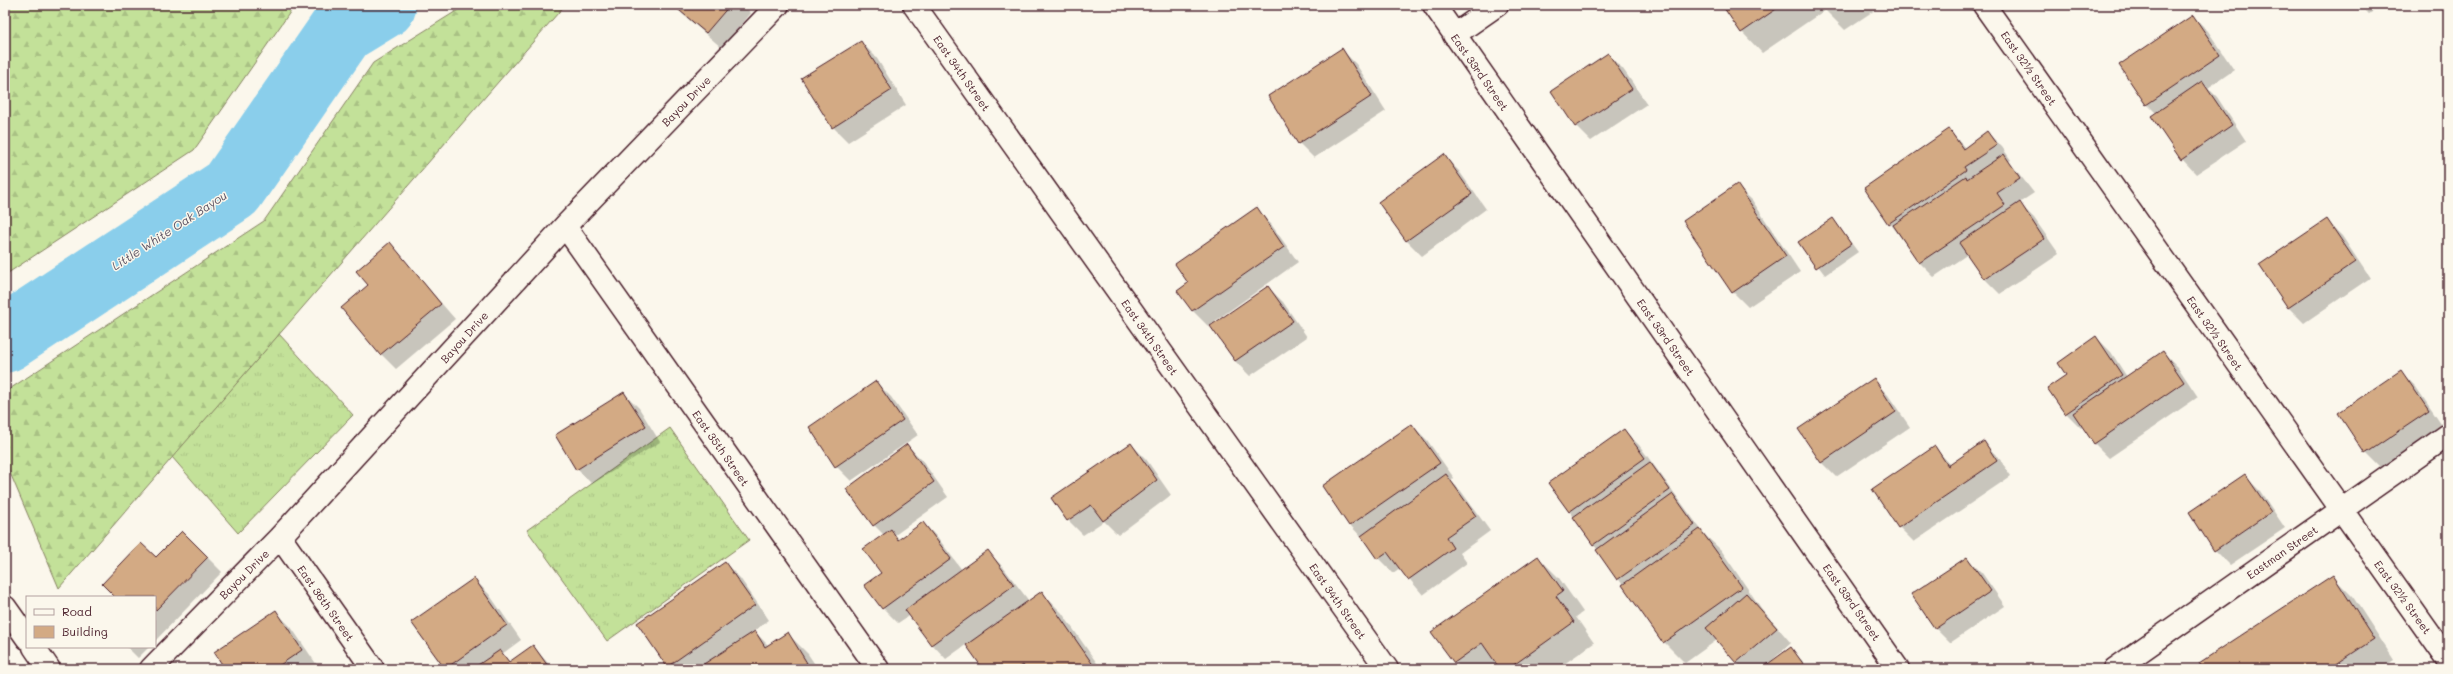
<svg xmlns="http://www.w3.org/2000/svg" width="2453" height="674" font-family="Mali,sans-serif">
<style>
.grass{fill:url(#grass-tufts);stroke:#868062}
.forest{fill:url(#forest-firs);stroke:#868062}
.shadow{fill:#0003}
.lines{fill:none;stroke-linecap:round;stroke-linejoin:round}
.river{stroke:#8aceeb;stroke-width:67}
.building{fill:#d3aa84;stroke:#4a1f2b}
.minor-casing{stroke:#4a1f2b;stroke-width:25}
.minor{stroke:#fbf7ec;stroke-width:22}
.labels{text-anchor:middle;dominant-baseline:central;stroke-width:3;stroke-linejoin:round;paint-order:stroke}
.street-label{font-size:11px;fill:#4a1f2b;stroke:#fbf7ec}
.water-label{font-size:12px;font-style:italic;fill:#5d5465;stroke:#fbf7ec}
</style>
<defs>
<pattern id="grass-tufts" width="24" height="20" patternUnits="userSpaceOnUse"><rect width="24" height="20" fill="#c3e199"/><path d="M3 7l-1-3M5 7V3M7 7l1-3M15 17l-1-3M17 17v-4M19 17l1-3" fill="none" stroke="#a9c184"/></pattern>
<pattern id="forest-firs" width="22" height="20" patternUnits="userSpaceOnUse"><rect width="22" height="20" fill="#c3e199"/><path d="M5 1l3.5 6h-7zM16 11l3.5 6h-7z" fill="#a9c184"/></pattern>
</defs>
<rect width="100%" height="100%" fill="#fbf7ec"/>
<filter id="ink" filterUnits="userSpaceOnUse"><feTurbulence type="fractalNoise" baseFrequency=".025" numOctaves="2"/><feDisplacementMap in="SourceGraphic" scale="8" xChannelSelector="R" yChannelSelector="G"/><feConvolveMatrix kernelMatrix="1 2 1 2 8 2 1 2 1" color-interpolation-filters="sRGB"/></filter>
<g filter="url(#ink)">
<path class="grass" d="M279,334L353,415L238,533L172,457Z
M670,428L749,540L607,641L527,530Z"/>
<path class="forest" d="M5,5H295L194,150L5,275Z
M466,5H565L59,588L5,461V392L264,221L373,63Z"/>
<path class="shadow" d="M672,5H743L751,13L722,48Z
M1723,5H1872L1875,10L1845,30L1825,10L1762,53L1742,32Z
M2048,5H2055L2051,8Z
M2360,5H2383L2369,14Z
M2193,16L2208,31L2234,70L2208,88L2217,97L2246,141L2196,174L2182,159L2156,113L2147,104Z
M861,42L876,57L906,105L848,142L833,127Z
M1342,50L1356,64L1386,111L1314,158L1299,143Z
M1608,54L1623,69L1647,104L1591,141L1576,126L1552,91Z
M1949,130L1965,148L1987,132L2002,147L2011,160L2009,161L2034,193L2019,203L2034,218L2059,254L2000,294L1985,279L1968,254L1934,277L1919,262L1865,189Z
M1444,156L1459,171L1486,209L1422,256L1407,241L1379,202Z
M1737,186L1752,200L1800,272L1748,307L1733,292Z
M1256,209L1271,224L1298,262L1208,326L1193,311L1178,291L1189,283Z
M1833,219L1858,252L1825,275L1800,242Z
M2327,221L2342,236L2370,278L2304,323L2289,308L2261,265Z
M390,244L455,319L396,369L381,354L370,285Z
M1268,287L1283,302L1307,337L1250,376L1235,361L1211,326Z
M2096,337L2111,352L2127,377L2163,352L2178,367L2198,397L2109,458L2094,443L2083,426L2081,428L2066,413Z
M2401,372L2416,387L2443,427L2381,468L2366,453L2339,413Z
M1873,380L1888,395L1910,427L1836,477L1821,462Z
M876,382L891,397L918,435L851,481L836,466Z
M624,393L639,408L660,442L592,484L577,469Z
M1412,425L1427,440L1454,478L1451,481L1461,491L1490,531L1460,553L1467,563L1423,595L1400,568L1393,573L1378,558L1364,540L1350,525L1323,486Z
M1624,430L1639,445L1705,535L1721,550L1761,608L1791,643L1768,664L1791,649L1810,669H1743L1717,640L1685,663L1664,642L1550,484Z
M1984,443L1999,458L2011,476L1914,542L1899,527L1935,448L1951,465Z
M1131,444L1146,459L1171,495L1118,535L1104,521L1083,535L1068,520Z
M907,445L922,460L948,497L895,535L900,540L923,523L938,538L962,570L988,552L1003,567L1029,601L1042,593L1062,613L1101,669H984L967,644L946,659L932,644L910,615L898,623L883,608L884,535L874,525Z
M2245,476L2260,491L2285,528L2230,565L2215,550Z
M182,532L222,572L155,641V597H117Z
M1538,557L1559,578L1583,612L1576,617L1594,643L1557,669H1502L1499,666L1495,669H1461L1433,632Z
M1967,558L1982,573L2005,606L1950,643L1935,628Z
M725,563L740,578L769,620L754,631L769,646L787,633L808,654L818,669H671L668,666Z
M2333,577L2353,597L2394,660L2381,669H2204Z
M474,579L489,594L521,640L502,654L510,662L533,646L553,669H446L413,623Z
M276,612L291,627L317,665L311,669H227Z
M127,647H149L138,658Z"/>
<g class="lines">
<path class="river" d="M5,339L232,189L342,30L383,5"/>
</g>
<path class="building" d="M673,5H730L706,33Z
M1722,5H1782L1741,33Z
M1820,5H1832L1824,10Z
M2193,15L2220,55L2146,105L2119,65Z
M861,41L892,90L832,128L801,78Z
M1342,48L1372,96L1298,144L1268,96Z
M1608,53L1632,89L1575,127L1551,91Z
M2202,81L2232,125L2181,160L2151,116Z
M1949,129L1963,149L1987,131L1997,145L1964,167L1966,170L1888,224L1864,188Z
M1444,154L1472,194L1406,241L1378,202Z
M2004,154L2020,178L1997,193L2005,205L1919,263L1893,225L1966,176L1967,179Z
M1737,184L1786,256L1732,293L1683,221Z
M2020,202L2044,239L1984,279L1959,243Z
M1257,207L1284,247L1192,311L1177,291L1188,283L1175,264Z
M1833,218L1851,244L1816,268L1798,242Z
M2327,219L2356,262L2288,308L2259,265Z
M390,242L441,304L380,355L341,308L368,285L356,271Z
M1268,286L1293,321L1235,361L1210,326Z
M2096,336L2122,375L2065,414L2047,388L2066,375L2058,363Z
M2163,351L2184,382L2094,444L2073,413Z
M2401,370L2429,411L2365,454L2338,413Z
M1874,378L1896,412L1821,463L1798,429Z
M876,381L903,420L835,467L809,427Z
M624,392L646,426L576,470L555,435Z
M1412,424L1440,463L1349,526L1322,486Z
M1624,429L1645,458L1569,512L1548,483Z
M1984,441L1997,461L1898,528L1872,489L1935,446L1948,466Z
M1131,443L1157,480L1103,521L1091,505L1067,521L1051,498Z
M907,444L934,482L873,526L846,489Z
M1650,462L1670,490L1593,545L1573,517Z
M1446,474L1476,516L1446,537L1453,548L1408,580L1387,552L1377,559L1361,536Z
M2245,474L2271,512L2214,551L2189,512Z
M1673,494L1695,525L1617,580L1596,550Z
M923,522L951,559L882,609L864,585L881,573L863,549L891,529L898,540Z
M1700,529L1742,587L1663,643L1622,585Z
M182,531L208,557L155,611V597H115L102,584L141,543L156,557Z
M988,550L1014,585L931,645L905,610Z
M1538,556L1563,591L1556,596L1574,622L1508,669H1500L1482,643L1454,663L1431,632Z
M1967,557L1991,591L1935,629L1911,594Z
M725,562L755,605L667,667L637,623Z
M2333,575L2374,639L2329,669H2203L2199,663Z
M474,578L507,625L445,669L411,622Z
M1042,591L1096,669H1026L1023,665L1017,669H983L966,645Z
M1746,593L1777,628L1736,663L1706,628Z
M276,610L302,650L274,669H225L214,652Z
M755,631L765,647L788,632L807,663L798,669H696Z
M533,645L550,669H472L500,650L509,662Z
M1791,647L1807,669H1761Z"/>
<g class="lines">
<g class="minor-casing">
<path id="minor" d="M914,5L1387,669
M1434,5L1898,669
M1984,5L2448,660
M1454,35L1497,5
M565,226L878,669
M280,537L373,669
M5,607L27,638
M34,647L49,669
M151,669L280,537L565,226L778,5
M2115,669L2448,435"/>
</g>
<use href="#minor" class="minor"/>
</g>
</g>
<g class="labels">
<g class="street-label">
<text transform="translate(2029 68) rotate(55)">East 32½ Street</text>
<text transform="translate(1480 72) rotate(55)">East 33rd Street</text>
<text transform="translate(962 73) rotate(55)">East 34th Street</text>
<text transform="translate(686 101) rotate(-46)">Bayou Drive</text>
<text transform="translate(2215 333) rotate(55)">East 32½ Street</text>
<text transform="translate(464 337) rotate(-48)">Bayou Drive</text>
<text transform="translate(1150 337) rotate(55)">East 34th Street</text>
<text transform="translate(1666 337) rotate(55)">East 33rd Street</text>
<text transform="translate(721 448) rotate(55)">East 35th Street</text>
<text transform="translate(2282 552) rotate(-35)">Eastman Street</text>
<text transform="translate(244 574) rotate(-45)">Bayou Drive</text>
<text transform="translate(2403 597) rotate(54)">East 32½ Street</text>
<text transform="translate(1338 601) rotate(55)">East 34th Street</text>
<text transform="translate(1852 602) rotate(55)">East 33rd Street</text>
<text transform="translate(326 603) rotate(55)">East 36th Street</text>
</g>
<g class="water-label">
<text transform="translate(169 230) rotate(-33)">Little White Oak Bayou</text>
</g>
</g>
<rect width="2453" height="674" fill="none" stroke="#fbf7ec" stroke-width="20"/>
<rect x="10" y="10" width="2433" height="654" fill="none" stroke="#4a1f2b" stroke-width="1.5" filter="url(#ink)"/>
<rect x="26" y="596" width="130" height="52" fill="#fbf7ec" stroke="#b4a19f"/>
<rect x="34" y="609" width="20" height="6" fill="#fbf7ec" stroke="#b4a19f"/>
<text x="62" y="616" font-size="12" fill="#4a1f2b">Road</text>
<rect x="34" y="626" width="20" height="12" fill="#d3aa84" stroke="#b4a19f"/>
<text x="62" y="636" font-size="12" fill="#4a1f2b">Building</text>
</svg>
